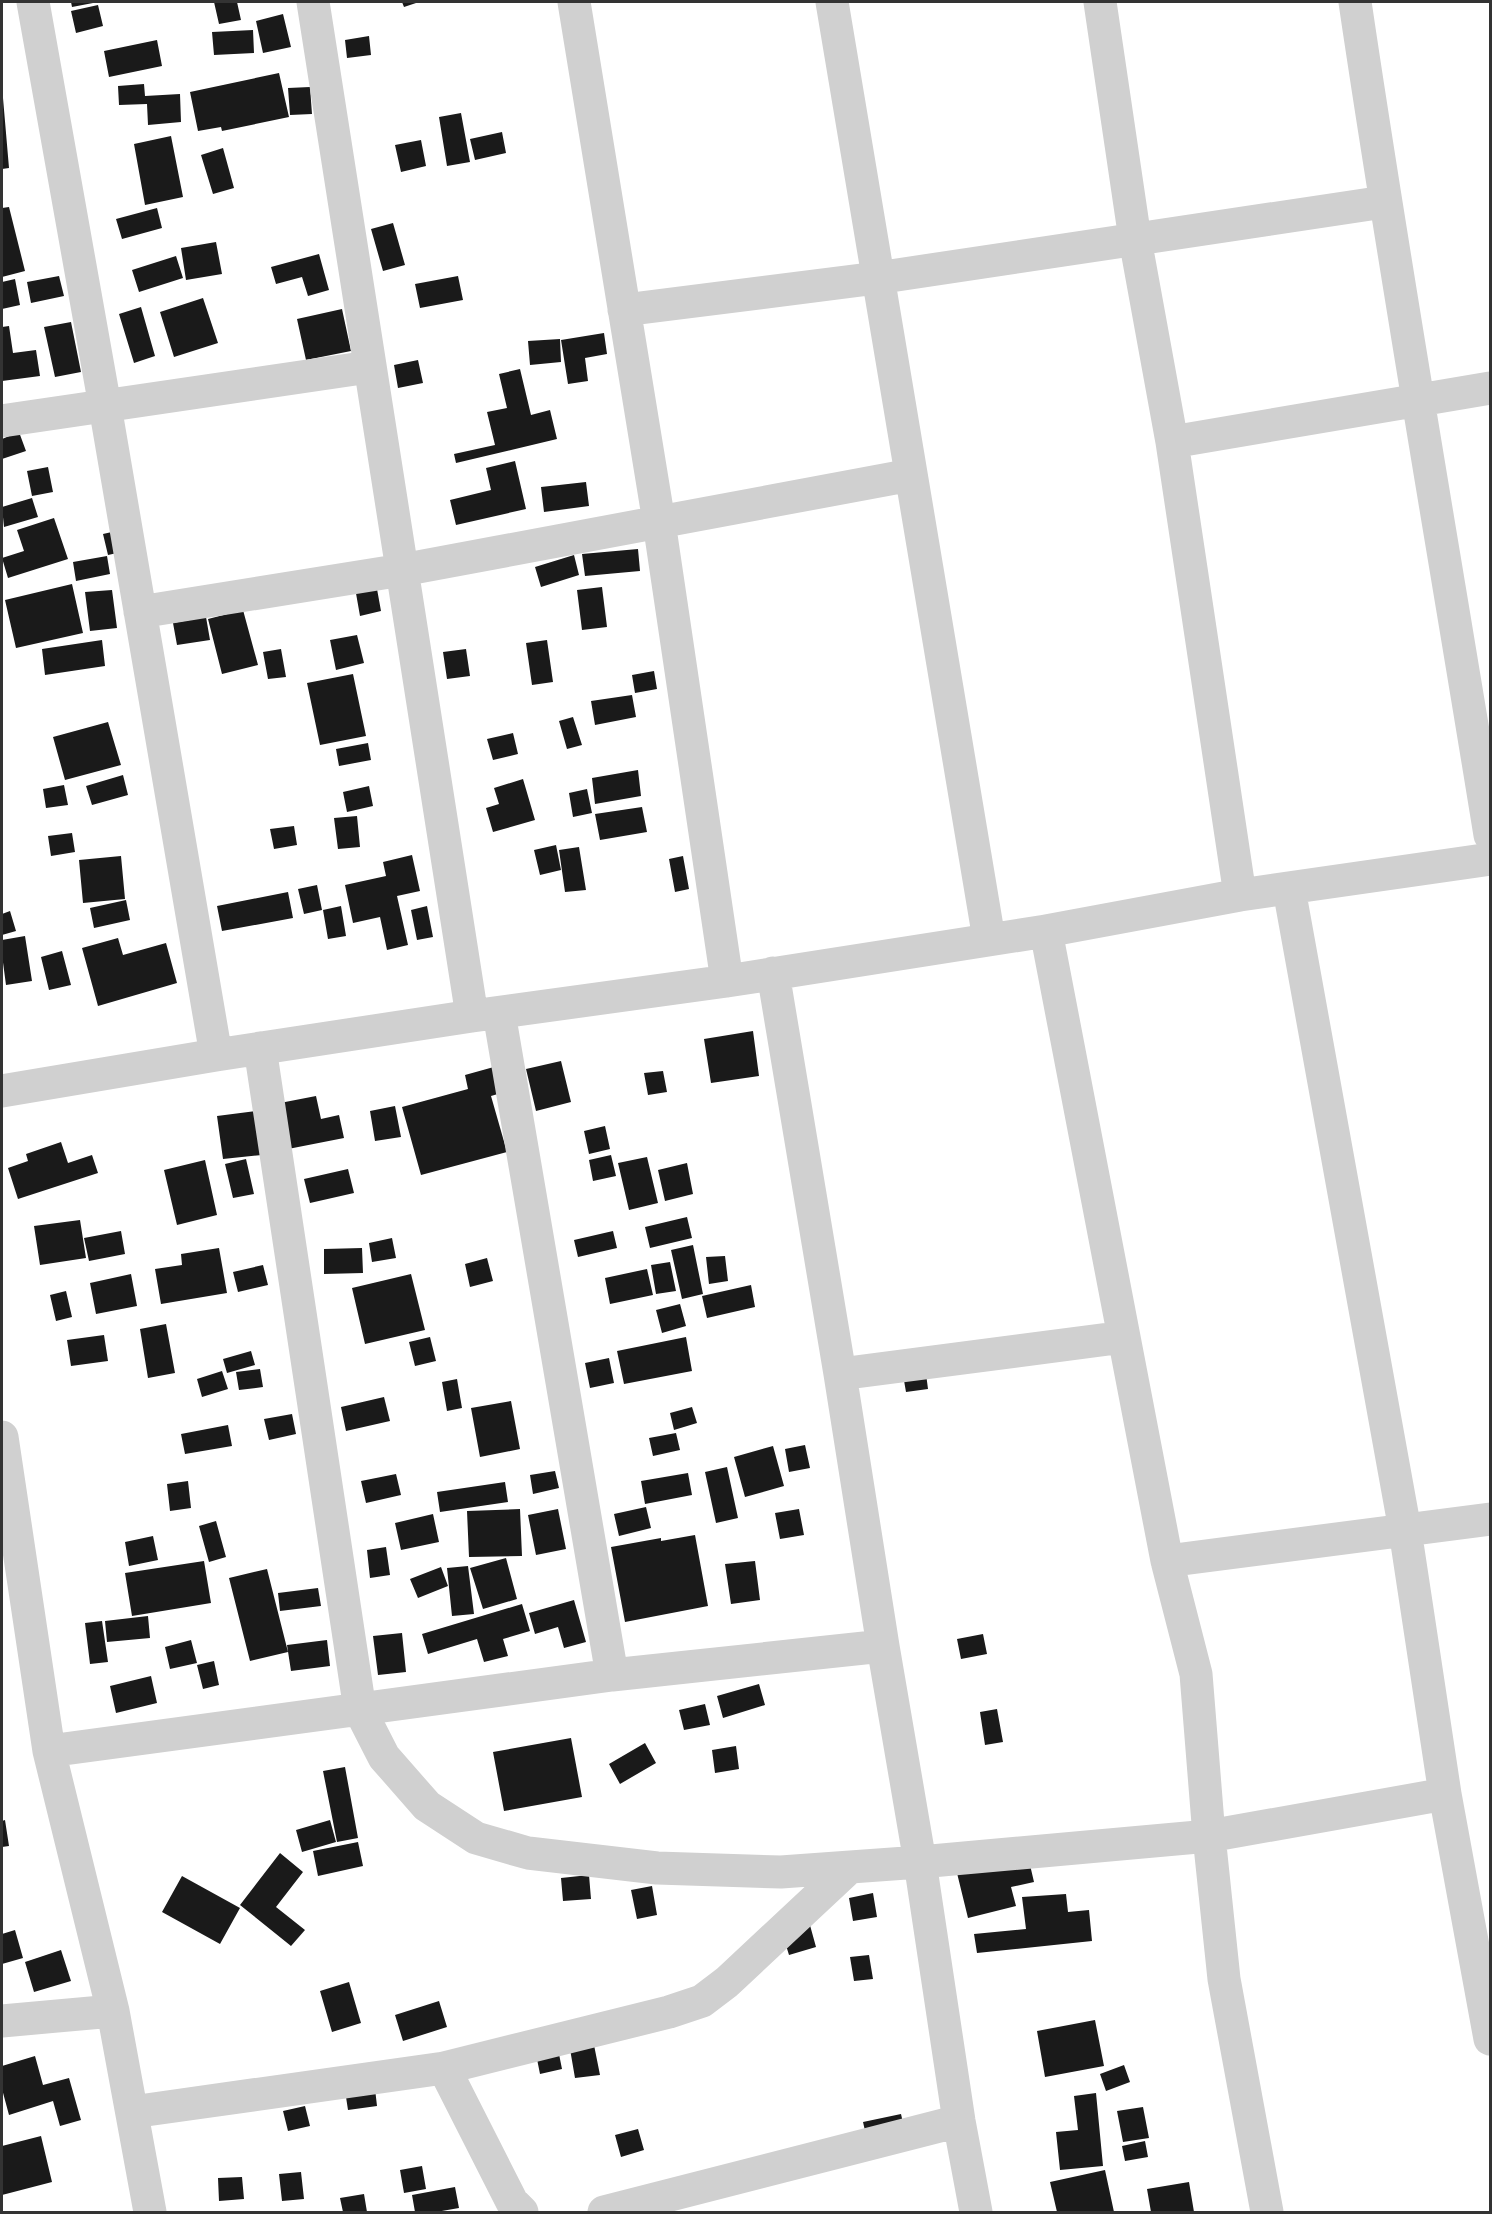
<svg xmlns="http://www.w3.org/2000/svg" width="1492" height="2214" font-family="Raleway,sans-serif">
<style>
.building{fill:#1a1a1a}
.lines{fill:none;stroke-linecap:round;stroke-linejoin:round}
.street{stroke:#d0d0d0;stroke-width:33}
</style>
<rect width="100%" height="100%" fill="#fff"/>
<path class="building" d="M71,2H93V3L72,7Z
M214,2H237L241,20L219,24Z
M402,2H419L404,7Z
M98,5L103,26L76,33L71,11Z
M283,14L291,47L263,53L256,21Z
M253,30L254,53L214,55L212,32Z
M369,36L371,55L347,58L345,40Z
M157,40L162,66L109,77L104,51Z
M279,73L289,117L222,131L221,127L198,131L190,92Z
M144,84L145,96L180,94L181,122L148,125L147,104L119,105L118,86Z
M310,87L312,114L290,115L288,88Z
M2,98H3L9,168L2,169Z
M461,113L470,162L447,166L439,117Z
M502,132L506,153L475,160L470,139Z
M171,136L183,197L145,205L134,144Z
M421,140L426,166L401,172L395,145Z
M223,148L234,188L213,194L201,155Z
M9,207L25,271L2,277V208Z
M157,208L162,228L122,239L116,219Z
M393,223L405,265L383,271L371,229Z
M216,242L222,274L186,280L181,248Z
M319,254L329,290L308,296L302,277L276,284L271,267Z
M176,256L183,278L139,292L132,270Z
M59,276L64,296L31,303L27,282Z
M458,276L463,300L420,308L415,284Z
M15,279L20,305L2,309V282Z
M203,298L218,343L174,357L160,312Z
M141,307L155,356L134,363L119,314Z
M342,309L351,351L306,360L297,319Z
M71,322L81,372L55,377L44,327Z
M9,326L13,353L36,350L40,376L2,381V327Z
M604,333L607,354L585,358L588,381L568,384L561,340Z
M560,339L561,362L530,365L528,341Z
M418,360L423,383L398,388L394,365Z
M520,369L531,415L550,410L557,439L456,463L454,454L495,445L487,412L507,408L499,374Z
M19,432L26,451L2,459V439Z
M515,461L526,509L456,525L450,500L491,490L486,468Z
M48,467L53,492L32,496L27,471Z
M586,482L589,506L544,512L541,487Z
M32,498L38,517L4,527L2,507Z
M54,518L68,559L8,578L2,558L24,551L17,530Z
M125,529L131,550L108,555L103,534Z
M638,549L640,571L585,576L582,554Z
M574,555L579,575L541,587L535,567Z
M107,556L110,574L76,581L73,562Z
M375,578L381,611L360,616L354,582Z
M72,584L83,633L16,648L5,600Z
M602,587L607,627L582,630L577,590Z
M112,590L117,628L90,631L85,592Z
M243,610L258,665L222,674L208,619Z
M206,617L210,640L177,645L173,623Z
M357,635L364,663L336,670L330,640Z
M102,640L105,666L45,675L42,649Z
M547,640L553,682L532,685L526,643Z
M281,649L286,677L268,679L263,652Z
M466,649L470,676L447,679L443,652Z
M654,671L657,689L635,693L632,675Z
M353,674L366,736L320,745L307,683Z
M632,695L636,717L595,725L591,701Z
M573,717L582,745L567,749L559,721Z
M108,722L121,765L65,780L53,737Z
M513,733L518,754L493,760L487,739Z
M368,743L371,760L339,766L336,749Z
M638,770L641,796L595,804L592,778Z
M123,775L128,795L92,805L86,786Z
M523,779L535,820L493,832L486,808L499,804L494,788Z
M64,785L68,805L46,808L43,789Z
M369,786L373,806L347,812L343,792Z
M587,789L592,813L573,817L569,793Z
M642,807L647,832L600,840L595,814Z
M357,816L360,847L338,849L334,818Z
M294,826L297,845L274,849L270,829Z
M72,833L75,852L51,856L48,836Z
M556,845L561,870L540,875L534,850Z
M579,847L586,890L565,892L559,850Z
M412,855L420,891L397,896L408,945L387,950L380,917L353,923L345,885L386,876L383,862Z
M121,856L125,899L83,903L79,860Z
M683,856L689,889L675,892L669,859Z
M317,885L322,910L304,914L298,889Z
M288,892L293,918L222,931L217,906Z
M126,900L130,920L94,928L90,908Z
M341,906L346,936L328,939L323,910Z
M427,906L433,937L417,940L411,910Z
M10,911L16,931L2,935V914Z
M25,936L32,981L6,985L2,955V940Z
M118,938L123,955L166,943L177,983L98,1006L82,948Z
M62,951L71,985L49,990L41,957Z
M753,1031L759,1076L711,1083L704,1039Z
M561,1061L571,1102L536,1111L526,1069Z
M501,1065L508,1091L491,1096L507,1152L421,1175L402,1107L468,1089L465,1075Z
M663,1071L667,1092L648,1095L644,1073Z
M316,1096L321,1119L339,1115L344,1138L288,1149L280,1103Z
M395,1106L401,1137L375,1141L370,1111Z
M256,1111L262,1155L223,1159L217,1116Z
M605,1126L610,1149L589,1154L584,1131Z
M61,1142L68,1163L92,1155L98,1173L18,1199L8,1168L28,1161L26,1154Z
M611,1155L616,1176L593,1181L589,1160Z
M647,1157L658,1203L629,1210L618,1163Z
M246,1159L254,1194L233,1198L225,1164Z
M205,1160L217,1215L177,1225L164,1170Z
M687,1163L693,1194L665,1201L658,1170Z
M348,1169L354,1193L310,1203L304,1179Z
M687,1217L692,1238L650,1248L645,1227Z
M80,1220L86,1258L40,1265L34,1226Z
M121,1231L125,1254L89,1261L84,1238Z
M613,1231L617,1248L578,1257L574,1240Z
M392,1238L396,1258L372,1262L369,1243Z
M693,1245L703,1294L682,1299L671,1250Z
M219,1248L227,1293L161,1304L155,1269L182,1265L181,1254Z
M362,1248L363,1273L324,1274V1249Z
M725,1256L728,1281L709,1284L706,1257Z
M487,1258L493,1281L470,1287L465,1264Z
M670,1262L676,1291L656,1294L651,1265Z
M263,1265L268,1285L238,1292L233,1272Z
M647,1269L653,1295L610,1304L605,1278Z
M131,1274L137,1306L96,1314L90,1283Z
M411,1274L425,1330L365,1344L352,1288Z
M751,1285L755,1307L707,1318L702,1296Z
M66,1291L72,1317L56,1321L50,1295Z
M680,1304L686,1326L662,1333L656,1310Z
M166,1324L175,1373L148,1378L140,1329Z
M104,1335L108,1361L71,1366L67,1340Z
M430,1337L436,1361L415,1366L409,1342Z
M686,1337L692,1371L624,1384L617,1351Z
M251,1351L255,1365L227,1373L223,1359Z
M609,1358L614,1383L590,1388L585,1363Z
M925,1366L928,1389L906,1392L902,1369Z
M260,1369L263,1387L239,1390L236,1372Z
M222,1371L228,1389L202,1397L197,1379Z
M457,1379L462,1408L447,1411L442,1382Z
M384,1397L390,1421L346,1431L341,1407Z
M511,1401L520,1449L480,1457L471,1408Z
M692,1407L697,1423L674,1430L670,1413Z
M292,1414L296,1434L269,1440L264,1419Z
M228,1425L232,1446L185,1454L181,1434Z
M676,1433L680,1450L653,1456L649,1438Z
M805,1445L810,1468L789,1472L785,1449Z
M773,1446L784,1486L745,1497L734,1457Z
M727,1467L738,1518L716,1523L705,1472Z
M555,1471L559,1488L533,1494L530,1475Z
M688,1473L692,1495L645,1504L641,1481Z
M396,1474L401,1495L366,1503L361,1481Z
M188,1481L191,1508L170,1511L167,1484Z
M505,1482L508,1502L440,1512L437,1492Z
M646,1507L651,1528L619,1536L614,1514Z
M520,1509L522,1556L469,1557L467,1511Z
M558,1509L566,1549L536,1555L528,1515Z
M799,1509L804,1535L780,1539L775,1513Z
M433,1514L439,1542L401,1550L395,1523Z
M216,1521L226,1557L209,1562L199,1526Z
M695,1535L708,1606L625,1622L611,1547L661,1538V1541Z
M153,1536L158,1560L129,1566L125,1542Z
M386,1547L390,1575L370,1578L367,1550Z
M506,1558L517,1599L483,1609L470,1568Z
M204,1561L211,1603L132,1616L125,1573Z
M755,1561L760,1600L731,1604L725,1564Z
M468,1566L474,1614L452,1616L447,1568Z
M441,1567L448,1586L418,1598L410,1579Z
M267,1569L288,1652L250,1661L229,1578Z
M318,1588L321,1606L280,1611L278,1593Z
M574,1600L586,1642L564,1648L558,1627L535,1634L529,1613Z
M522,1604L530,1631L503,1639L508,1656L484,1662L477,1639L428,1654L422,1634Z
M148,1616L150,1638L107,1642L105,1621Z
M102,1621L108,1662L90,1664L85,1623Z
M402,1633L406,1672L378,1675L373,1636Z
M983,1634L987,1654L961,1659L957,1639Z
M191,1640L197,1663L170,1669L165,1647Z
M327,1640L330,1666L291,1671L287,1645Z
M214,1661L219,1685L203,1689L197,1665Z
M151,1676L157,1703L116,1713L110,1686Z
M759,1684L765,1705L723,1718L717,1696Z
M705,1704L710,1725L684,1730L679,1710Z
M997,1709L1003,1742L985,1745L980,1712Z
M571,1738L582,1797L504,1811L493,1752Z
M645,1743L656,1763L620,1784L609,1764Z
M736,1746L739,1769L715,1773L712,1750Z
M345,1767L358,1838L337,1842L323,1771Z
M5,1820L9,1846L2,1847V1821Z
M330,1820L336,1842L302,1852L296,1830Z
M358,1842L363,1866L318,1876L313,1851Z
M1027,1852L1034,1882L1011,1887L1016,1906L968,1918L956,1869Z
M280,1853L303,1872L276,1907L305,1930L291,1946L240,1905Z
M589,1875L591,1899L563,1901L561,1878Z
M182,1876L240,1908L220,1944L162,1912Z
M652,1886L657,1915L637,1919L631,1890Z
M873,1893L877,1917L853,1921L849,1898Z
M1066,1894L1068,1912L1089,1910L1092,1941L977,1953L974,1934L1026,1929L1022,1897Z
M808,1918L816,1947L789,1955L780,1926Z
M15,1930L23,1958L2,1964V1934Z
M61,1950L71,1981L34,1992L25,1962Z
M869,1955L873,1979L854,1981L850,1957Z
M349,1982L361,2023L332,2032L320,1991Z
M439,2001L447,2027L403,2041L395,2015Z
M1095,2020L1104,2066L1045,2077L1037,2031Z
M594,2045L600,2075L575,2078L570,2049Z
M558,2049L562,2069L540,2074L536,2054Z
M35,2056L43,2085L69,2078L81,2120L60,2126L53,2101L9,2115L2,2089V2066Z
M1124,2065L1130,2082L1106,2091L1100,2074Z
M374,2080L377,2106L348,2110L344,2084Z
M1096,2093L1103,2166L1060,2170L1056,2132L1078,2130L1074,2096Z
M305,2106L310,2126L288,2131L283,2111Z
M1143,2107L1149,2138L1123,2142L1117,2111Z
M901,2114L909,2149L871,2157L863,2122Z
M638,2129L644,2150L621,2157L615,2135Z
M41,2136L52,2182L2,2195V2146Z
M1145,2141L1148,2157L1125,2161L1122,2146Z
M422,2166L426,2189L404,2193L400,2170Z
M1105,2170L1114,2212H1057L1050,2182Z
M301,2172L304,2199L282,2201L279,2174Z
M242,2177L244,2199L219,2201L218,2178Z
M1189,2182L1194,2212H1151L1147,2189Z
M455,2187L459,2208L436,2212H415L412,2195Z
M364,2194L367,2212H343L340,2198Z"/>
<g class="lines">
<path class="street" d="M33,2L105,406L216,1055
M313,2L472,1016
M574,2L659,522L727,981
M832,2L989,939
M1100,2L1135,239L1172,442L1240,895
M1355,2C1396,280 1445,557 1490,835
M624,310L877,278L1384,202
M2,421L369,367
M1172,442L1490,388
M140,612L402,570L911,475
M1289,889L1405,1530L1445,1794L1490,2039
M1046,931L1167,1561L1196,1674L1209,1836L1224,1979L1267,2212
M773,973L840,1374L883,1646L920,1862L959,2121L976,2212
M499,1013L612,1675
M260,1048L360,1710L384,1757L427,1806L476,1838L528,1853L657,1868L781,1872L920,1862L1209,1836L1445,1794
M2,1091L216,1055L472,1016L727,981L1046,931L1240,895L1490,859
M840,1374L1124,1337
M2,1437L49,1751L113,2011L150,2212
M1167,1561L1490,1519
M49,1751L612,1675L883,1646
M2,2021L113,2011
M444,2068L512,2202L522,2212
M132,2112L444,2068L669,2012L702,2001L727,1982L850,1867
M604,2212L959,2121"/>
</g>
<rect width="1492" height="2214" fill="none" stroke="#333333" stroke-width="6"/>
</svg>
